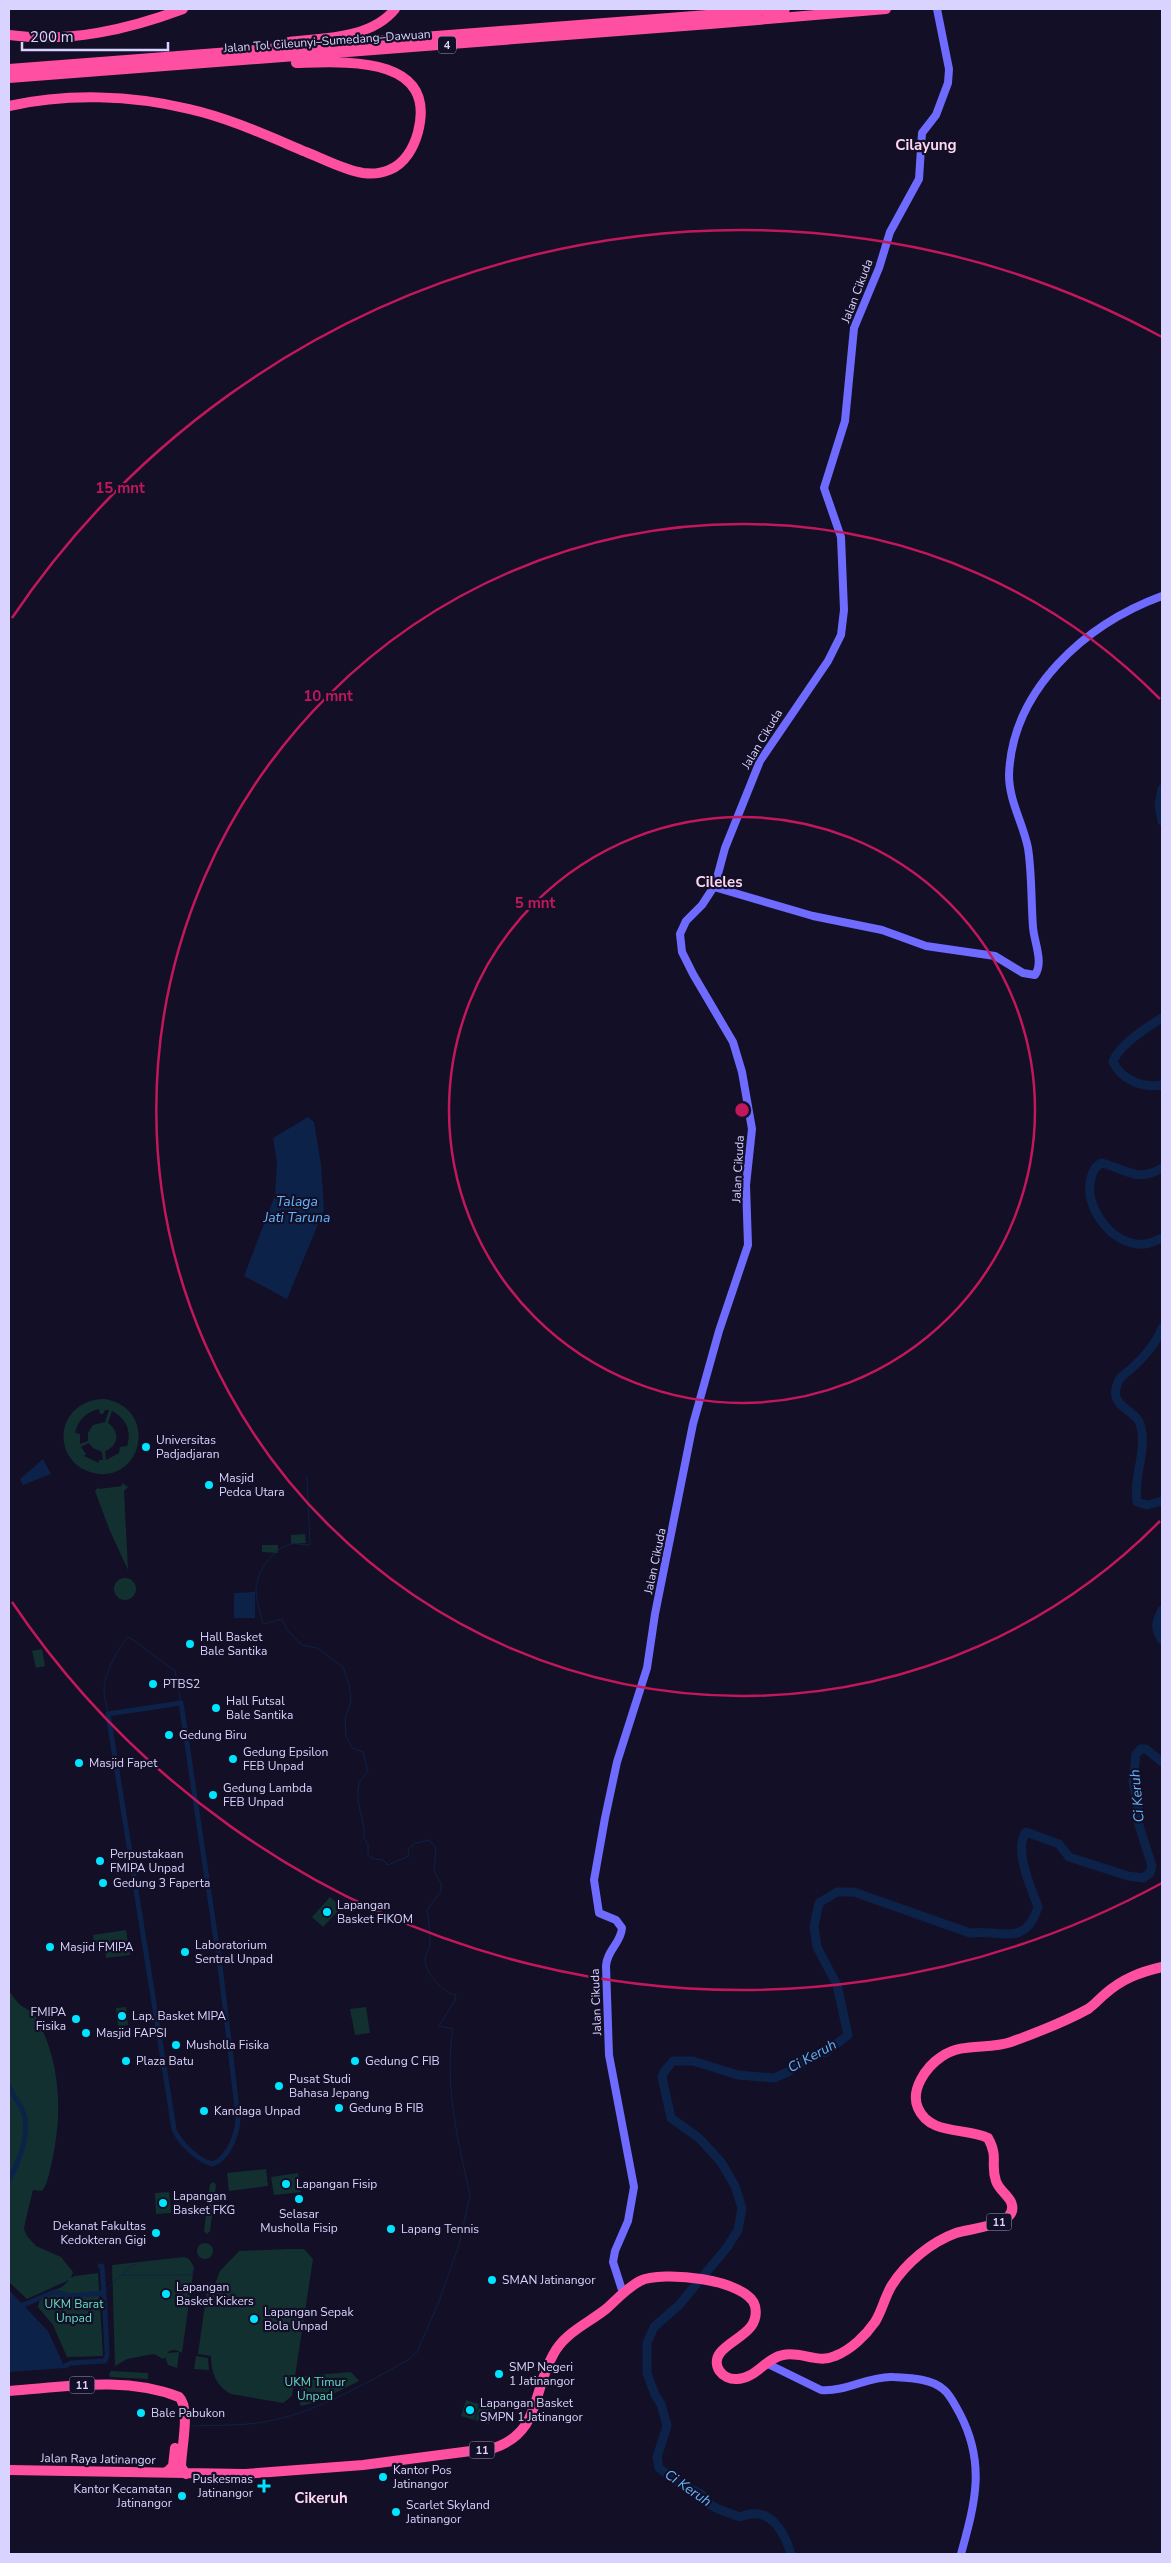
<svg xmlns="http://www.w3.org/2000/svg" width="1171" height="2563" font-family="'Nunito Sans',sans-serif">
<style>
.green{fill:#12302f;fill-rule:evenodd}
.water{fill:#0c2248}
.lines{fill:none;stroke-linecap:round;stroke-linejoin:round}
.stream{stroke:#0c2248;stroke-width:1}
.canal{stroke:#0c2248;stroke-width:5}
.river{stroke:#0c2248;stroke-width:9}
.secondary{stroke:#6f6bff;stroke-width:8}
.highway{stroke:#ff4fa3;stroke-width:10}
.ring{fill:none;stroke:#c2185b;stroke-width:2.5}
.poi-dot{fill:#00e5ff;stroke:#130f26;stroke-width:2}
.labels{text-anchor:middle;dominant-baseline:central;stroke-width:4.5;stroke-linejoin:round;paint-order:stroke}
.shield{fill:#130f26;stroke:#9e99be;stroke-width:1}
.shield-label{font-size:11px;font-weight:bold;fill:#d9d4ff}
.street-label{font-size:12px;fill:#d9d4ff;stroke:#130f26}
.poi-label{font-size:12px;fill:#d9d4ff;stroke:#130f26;text-anchor:start}
.park-label{font-size:12px;fill:#5fe0c0;stroke:#130f26}
.water-label{font-size:14px;font-style:italic;fill:#62b6ff;stroke:#130f26}
.quarter-label{font-size:15px;font-weight:bold;fill:#ffd6f0;stroke:#130f26}
.centre{fill:#c2185b;stroke:#130f26;stroke-width:2.5}
.ring-label{font-size:15px;text-anchor:middle;font-weight:bold;fill:#c2185b;stroke:#130f26;stroke-width:4.5;stroke-linejoin:round;paint-order:stroke}
</style>
<rect width="100%" height="100%" fill="#130f26"/>
<path class="green" d="M105,1399C161,1409 141,1488 90,1472C79,1469 70,1460 66,1450C56,1422 78,1398 105,1399ZM99,1409L100,1414H103L105,1410H109L105,1422L93,1425L88,1433V1441L80,1444V1434L75,1433C78,1420 86,1412 99,1409ZM112,1411C126,1418 132,1431 127,1446L120,1447L119,1453L106,1460L105,1451C119,1446 120,1431 108,1423ZM89,1443L93,1448L102,1452L103,1460H99V1463L84,1456L86,1454L81,1447Z
M122,1483L128,1487L124,1491L128,1570L110,1531L95,1491L98,1487L99,1489L122,1486Z
M305,1534L306,1543L291,1544V1535Z
M262,1545H278V1553L262,1552Z
M114 1589a11 11 0 1 1 22 0a11 11 0 1 1-22 0Z
M42,1649L45,1666L36,1668L32,1651Z
M330,1897L342,1907L323,1927L312,1917Z
M126,1930L130,1955L106,1958L105,1948L95,1950L93,1935Z
M9,1991C12,1995 15,1999 18,2003C23,2008 33,2011 36,2017C62,2064 63,2118 50,2170C48,2178 47,2184 42,2191L33,2190L25,2223L24,2229L27,2236L36,2246L61,2257L73,2272L71,2278L75,2276L98,2273L103,2356L67,2357L53,2325L38,2307L41,2295L62,2287L69,2280L27,2299L9,2282Z
M126,2007L128,2025L118,2026L116,2008Z
M366,2007L370,2033L355,2035L350,2009Z
M266,2169L268,2186L229,2191L227,2173Z
M298,2173L301,2192L274,2195L271,2177Z
M214,2182L216,2185L210,2231L207,2234L204,2231L210,2184Z
M169,2192L171,2213L156,2214L155,2193Z
M197 2251a8 8 0 1 1 16 0a8 8 0 1 1-16 0Z
M288,2249H304L313,2259L292,2396L283,2403L231,2394C216,2386 211,2372 211,2356L198,2354L208,2283L215,2284L220,2271L239,2251Z
M184,2257L189,2259L194,2267L182,2353C177,2350 172,2348 167,2353L179,2352L177,2368L168,2365L165,2357L163,2359L154,2354L127,2359L115,2366L112,2265Z
M196,2356L208,2358L209,2370L194,2369Z
M111,2371L148,2373V2379L110,2377L109,2374Z
M351,2372L359,2381L317,2402L301,2406L298,2399L304,2376Z
M466,2400L479,2404L474,2420L461,2416Z
M480,2404L493,2408L489,2424L475,2420Z"/>
<path class="water" d="M308,1117L314,1122L321,1164L324,1210L287,1299L244,1276L275,1195L277,1162L273,1138Z
M43,1459L51,1474L23,1485L20,1479Z
M255,1592V1618H234V1593Z
M9,2290L48,2331L65,2368L9,2372Z"/>
<g class="lines">
<path class="stream" d="M108,1714C107,1706 104,1698 104,1690C103,1678 119,1644 129,1637L175,1671L181,1703
M122,2274L132,2265L137,2264
M103,2293L121,2275H189L192,2274L194,2268
M191,2426C216,2425 240,2426 264,2422C316,2413 362,2385 408,2360L417,2352L438,2304L459,2245L470,2195C458,2141 444,2086 453,2029L439,2026L455,2000L456,1995C443,1993 425,1973 425,1959C425,1953 430,1950 430,1944C430,1933 429,1921 427,1910L441,1891V1883L434,1871L436,1848L429,1840L416,1843L408,1849L409,1856L388,1865L383,1860L373,1859L368,1855V1844L364,1838C366,1820 354,1804 359,1784C360,1779 365,1776 368,1771L363,1752L352,1748L346,1736L345,1719L351,1701L349,1684L343,1667L317,1648L302,1645L287,1630L282,1619L263,1624C261,1614 257,1603 256,1593C255,1573 271,1551 290,1544C295,1543 304,1545 310,1545L307,1477"/>
<path class="canal" d="M181,1703L221,1974L238,2116C238,2132 230,2157 213,2164C200,2162 179,2143 174,2129L108,1714Z
M9,2087C13,2095 19,2103 23,2111C31,2132 19,2162 9,2180
M100,2266H102L105,2309
M23,2305L54,2292L70,2296L103,2293
M105,2312L107,2352
M65,2366L71,2363L105,2361L107,2355"/>
<path class="river" d="M1162,789L1159,805L1162,821
M1162,1018C1148,1026 1118,1046 1113,1062C1122,1080 1142,1088 1162,1085
M1162,1168C1137,1183 1126,1169 1102,1163C1095,1166 1093,1171 1091,1178C1083,1206 1112,1247 1144,1244C1150,1244 1157,1240 1162,1238
M1162,1328C1156,1344 1142,1359 1130,1370C1126,1373 1122,1375 1119,1380C1105,1409 1137,1407 1141,1427C1147,1452 1133,1477 1137,1502L1147,1505L1162,1501
M1162,1610C1156,1622 1154,1629 1162,1640
M791,2554C784,2531 769,2504 740,2517L718,2509L709,2504L701,2494L679,2483L659,2468L657,2457L667,2426L661,2404L655,2395L647,2373V2343L654,2327L679,2305L728,2246L738,2230L742,2208L735,2186L721,2162L699,2138L671,2118L662,2077L664,2072L673,2061H693L738,2075L774,2078L788,2072L813,2055L826,2052L848,2035L837,1985L817,1947L814,1926L819,1903L837,1892H854L970,1933C1001,1929 1025,1948 1038,1907C1032,1890 1013,1849 1026,1832L1059,1844L1069,1857L1128,1876L1143,1878L1150,1873L1152,1866L1138,1822L1139,1813L1133,1782L1136,1754L1141,1749H1146L1162,1762"/>
<path class="secondary" d="M714,887L813,916L882,930L926,946L995,956L1023,973L1035,975C1044,962 1034,942 1033,927C1031,901 1032,874 1028,848C1023,823 1009,801 1009,775C1012,689 1086,624 1162,596
M623,2293L613,2262L615,2251L628,2221L634,2187L609,2055L606,1966C607,1950 621,1943 622,1928L616,1920L599,1913L594,1880L605,1818L617,1762L647,1668L655,1614L693,1424L719,1331L748,1245L746,1185L752,1129L742,1072L733,1042L693,974L682,952L680,934L686,921L702,905L715,885L725,848L760,761L828,661L841,635L844,610L841,537L824,488L845,421L854,328L879,268L890,232L919,179L922,133L936,115L948,83L949,69L937,9
M768,2364L821,2390C846,2392 869,2376 892,2377C908,2378 930,2378 943,2389C951,2395 955,2406 960,2414C986,2464 975,2503 961,2554"/>
<path class="highway" d="M9,35C69,43 127,30 183,9
M289,42C323,38 371,39 395,9
M9,69L785,9
M9,78L710,24L886,9
M9,106C67,93 131,95 189,109C229,118 268,136 306,152C324,159 344,170 363,173C371,174 382,173 389,170C405,164 414,147 418,132C438,54 343,62 296,63
M9,2391C65,2387 125,2376 179,2397C191,2408 181,2450 181,2467L186,2474
M9,2470L245,2474L363,2465L494,2448C541,2432 532,2392 553,2355C564,2333 587,2324 606,2309C617,2299 627,2288 640,2281C661,2270 748,2279 755,2306C761,2332 731,2338 720,2353C711,2365 722,2380 737,2379C755,2379 766,2358 783,2355C801,2351 817,2364 835,2356C851,2350 866,2335 875,2322C882,2311 885,2296 892,2285C906,2263 931,2242 956,2233C970,2228 1021,2226 1011,2202C1007,2194 999,2190 996,2181C990,2163 999,2158 988,2138C966,2127 930,2136 918,2108C910,2090 926,2067 941,2057C962,2042 988,2050 1011,2042C1036,2033 1064,2022 1088,2009C1094,2005 1099,1999 1105,1994C1122,1979 1140,1972 1162,1967
M166,2473L173,2466L175,2448"/>
</g>
<g class="ring">
<circle cx="742" cy="1110" r="293"/>
<path d="M1160 1521A586 586 0 1 1 1160 699"/>
<path d="M1162 1883A880 880 0 0 1 12 1602M12 618A880 880 0 0 1 1162 337"/>
</g>
<g class="poi-dot">
<circle cx="146" cy="1447" r="5"/>
<circle cx="209" cy="1485" r="5"/>
<circle cx="190" cy="1644" r="5"/>
<circle cx="153" cy="1684" r="5"/>
<circle cx="216" cy="1708" r="5"/>
<circle cx="169" cy="1735" r="5"/>
<circle cx="233" cy="1759" r="5"/>
<circle cx="79" cy="1763" r="5"/>
<circle cx="213" cy="1795" r="5"/>
<circle cx="100" cy="1861" r="5"/>
<circle cx="103" cy="1883" r="5"/>
<circle cx="327" cy="1912" r="5"/>
<circle cx="50" cy="1947" r="5"/>
<circle cx="185" cy="1952" r="5"/>
<circle cx="122" cy="2016" r="5"/>
<circle cx="76" cy="2019" r="5"/>
<circle cx="86" cy="2033" r="5"/>
<circle cx="176" cy="2045" r="5"/>
<circle cx="126" cy="2061" r="5"/>
<circle cx="355" cy="2061" r="5"/>
<circle cx="279" cy="2086" r="5"/>
<circle cx="339" cy="2108" r="5"/>
<circle cx="204" cy="2111" r="5"/>
<circle cx="286" cy="2184" r="5"/>
<circle cx="299" cy="2199" r="5"/>
<circle cx="163" cy="2203" r="5"/>
<circle cx="391" cy="2229" r="5"/>
<circle cx="156" cy="2233" r="5"/>
<circle cx="492" cy="2280" r="5"/>
<circle cx="166" cy="2294" r="5"/>
<circle cx="254" cy="2319" r="5"/>
<circle cx="499" cy="2374" r="5"/>
<circle cx="470" cy="2410" r="5"/>
<circle cx="141" cy="2413" r="5"/>
<circle cx="383" cy="2477" r="5"/>
<path d="M261.5 2478.5h5v5h5v5h-5v5h-5v-5h-5v-5h5z"/>
<circle cx="182" cy="2496" r="5"/>
<circle cx="396" cy="2512" r="5"/>
</g>
<g class="labels">
<g class="shield">
<rect x="438" y="36.5" width="18" height="17" rx="4"/>
<rect x="986.5" y="2213.5" width="25" height="17" rx="4"/>
<rect x="69.5" y="2376.5" width="25" height="17" rx="4"/>
<rect x="469.5" y="2441.5" width="25" height="17" rx="4"/>
</g>
<g class="shield-label">
<text x="447" y="45">4</text>
<text x="999" y="2222">11</text>
<text x="82" y="2385">11</text>
<text x="482" y="2450">11</text>
</g>
<g class="street-label">
<text transform="translate(327 41) rotate(-4)">Jalan Tol Cileunyi–Sumedang–Dawuan</text>
<text transform="translate(857 291) rotate(-69)">Jalan Cikuda</text>
<text transform="translate(762 739) rotate(-59)">Jalan Cikuda</text>
<text transform="translate(738 1169) rotate(-87)">Jalan Cikuda</text>
<text transform="translate(655 1561) rotate(-78)">Jalan Cikuda</text>
<text transform="translate(596 2002) rotate(-92)">Jalan Cikuda</text>
<text transform="translate(98 2459) rotate(1)">Jalan Raya Jatinangor</text>
</g>
<g class="poi-label">
<text x="156" y="1440">Universitas<tspan x="156" dy="14">Padjadjaran</tspan></text>
<text x="219" y="1478">Masjid<tspan x="219" dy="14">Pedca Utara</tspan></text>
<text x="200" y="1637">Hall Basket<tspan x="200" dy="14">Bale Santika</tspan></text>
<text x="163" y="1684">PTBS2</text>
<text x="226" y="1701">Hall Futsal<tspan x="226" dy="14">Bale Santika</tspan></text>
<text x="179" y="1735">Gedung Biru</text>
<text x="243" y="1752">Gedung Epsilon<tspan x="243" dy="14">FEB Unpad</tspan></text>
<text x="89" y="1763">Masjid Fapet</text>
<text x="223" y="1788">Gedung Lambda<tspan x="223" dy="14">FEB Unpad</tspan></text>
<text x="110" y="1854">Perpustakaan<tspan x="110" dy="14">FMIPA Unpad</tspan></text>
<text x="113" y="1883">Gedung 3 Faperta</text>
<text x="337" y="1905">Lapangan<tspan x="337" dy="14">Basket FIKOM</tspan></text>
<text x="195" y="1945">Laboratorium<tspan x="195" dy="14">Sentral Unpad</tspan></text>
<text x="60" y="1947">Masjid FMIPA</text>
<text x="66" y="2012" text-anchor="end">FMIPA<tspan x="66" dy="14">Fisika</tspan></text>
<text x="132" y="2016">Lap. Basket MIPA</text>
<text x="96" y="2033">Masjid FAPSI</text>
<text x="186" y="2045">Musholla Fisika</text>
<text x="136" y="2061">Plaza Batu</text>
<text x="365" y="2061">Gedung C FIB</text>
<text x="289" y="2079">Pusat Studi<tspan x="289" dy="14">Bahasa Jepang</tspan></text>
<text x="349" y="2108">Gedung B FIB</text>
<text x="214" y="2111">Kandaga Unpad</text>
<text x="296" y="2184">Lapangan Fisip</text>
<text x="173" y="2196">Lapangan<tspan x="173" dy="14">Basket FKG</tspan></text>
<text x="299" y="2214" text-anchor="middle">Selasar<tspan x="299" dy="14">Musholla Fisip</tspan></text>
<text x="146" y="2226" text-anchor="end">Dekanat Fakultas<tspan x="146" dy="14">Kedokteran Gigi</tspan></text>
<text x="401" y="2229">Lapang Tennis</text>
<text x="502" y="2280">SMAN Jatinangor</text>
<text x="176" y="2287">Lapangan<tspan x="176" dy="14">Basket Kickers</tspan></text>
<text x="264" y="2312">Lapangan Sepak<tspan x="264" dy="14">Bola Unpad</tspan></text>
<text x="509" y="2367">SMP Negeri<tspan x="509" dy="14">1 Jatinangor</tspan></text>
<text x="480" y="2403">Lapangan Basket<tspan x="480" dy="14">SMPN 1 Jatinangor</tspan></text>
<text x="151" y="2413">Bale Pabukon</text>
<text x="393" y="2470">Kantor Pos<tspan x="393" dy="14">Jatinangor</tspan></text>
<text x="253" y="2479" text-anchor="end">Puskesmas<tspan x="253" dy="14">Jatinangor</tspan></text>
<text x="172" y="2489" text-anchor="end">Kantor Kecamatan<tspan x="172" dy="14">Jatinangor</tspan></text>
<text x="406" y="2505">Scarlet Skyland<tspan x="406" dy="14">Jatinangor</tspan></text>
</g>
<g class="park-label">
<text x="74" y="2304">UKM Barat<tspan x="74" dy="14">Unpad</tspan></text>
<text x="315" y="2382">UKM Timur<tspan x="315" dy="14">Unpad</tspan></text>
</g>
<g class="water-label">
<text x="297" y="1201">Talaga<tspan x="297" dy="16">Jati Taruna</tspan></text>
<text transform="translate(1137 1796) rotate(-95)">Ci Keruh</text>
<text transform="translate(812 2056) rotate(-29)">Ci Keruh</text>
<text transform="translate(688 2488) rotate(35)">Ci Keruh</text>
</g>
<g class="quarter-label">
<text x="926" y="145">Cilayung</text>
<text x="719" y="882">Cileles</text>
<text x="321" y="2498">Cikeruh</text>
</g>
</g>
<circle cx="742" cy="1110" r="8" class="centre"/>
<g class="ring-label">
<text x="120" y="493">15 mnt</text>
<text x="328" y="701">10 mnt</text>
<text x="535" y="908">5 mnt</text>
</g>
<rect width="1171" height="2563" fill="none" stroke="#d9d4ff" stroke-width="20"/>
<path d="M22 42v8h146v-8" fill="none" stroke="#d9d4ff" stroke-width="2.5"/>
<text x="30" y="42" font-size="15" fill="#d9d4ff" stroke="#130f26" stroke-width="4" paint-order="stroke">200 m</text>
</svg>
